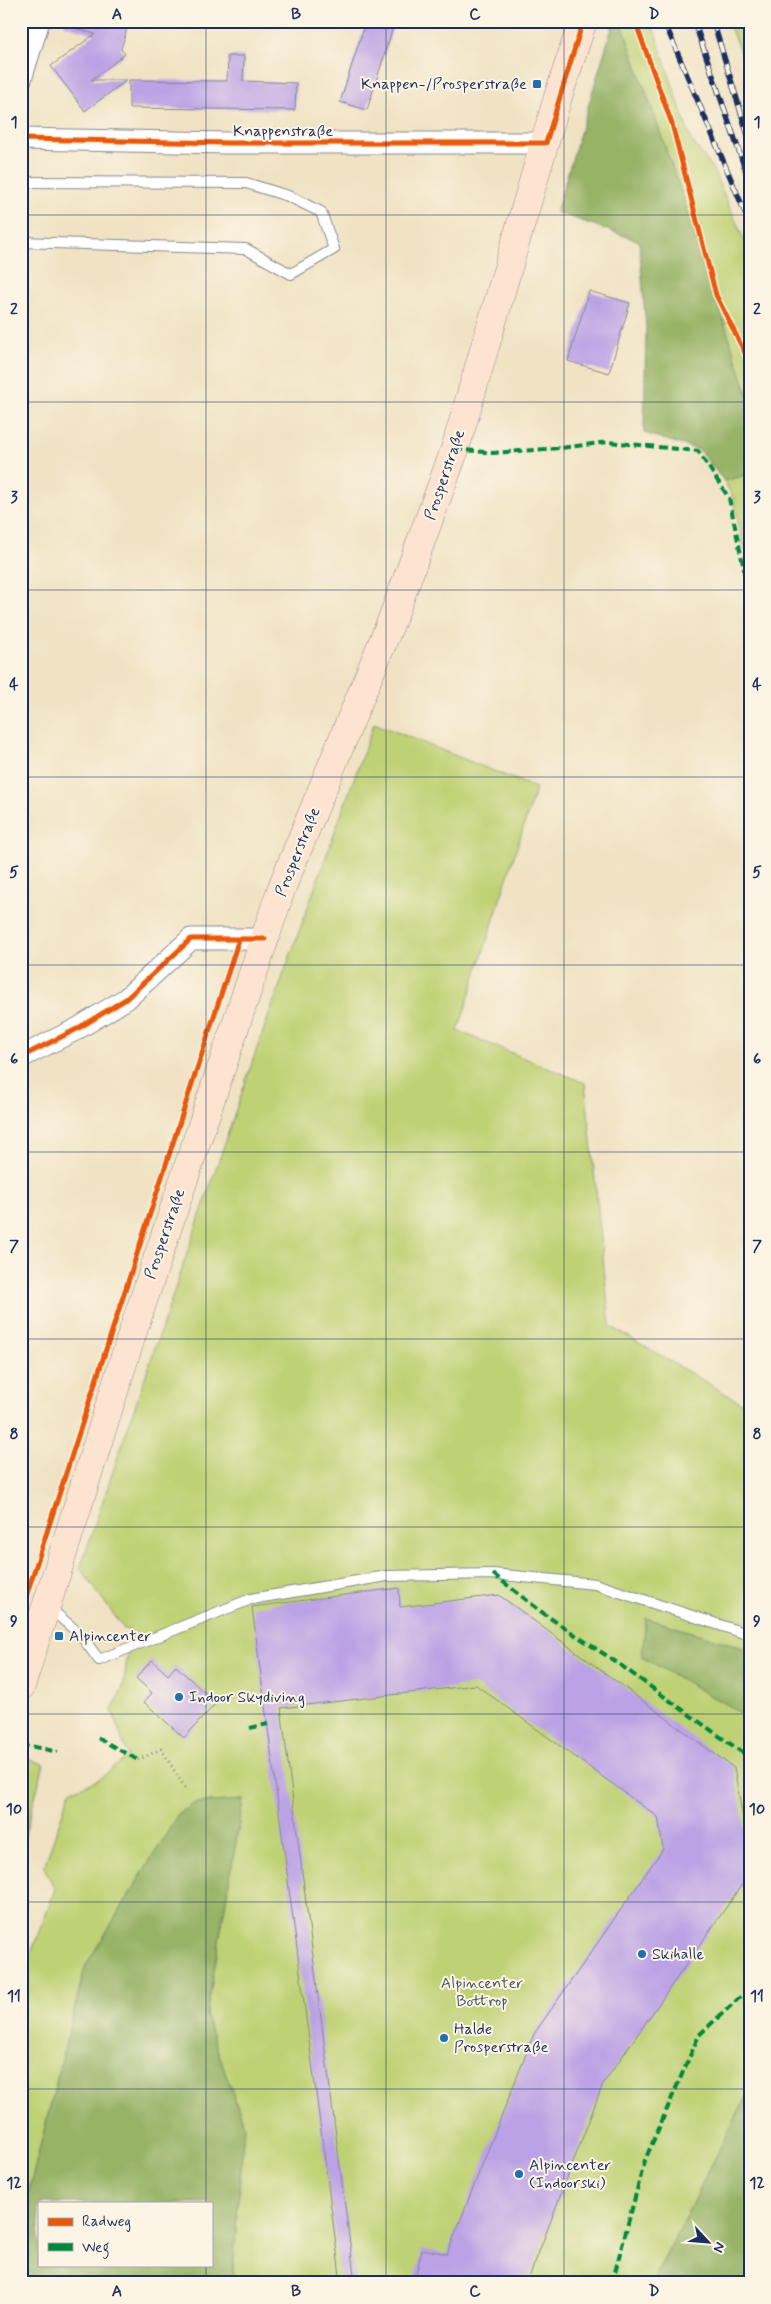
<svg xmlns="http://www.w3.org/2000/svg" width="771" height="2304" font-family="Mynerve,sans-serif">
<style>
.green{fill:#bfd174;stroke:#6d8069}
.forest{fill:#97b366;stroke:#597162;fill-rule:evenodd}
.building{fill:#bba1e5}
.lines{fill:none;stroke-linecap:round;stroke-linejoin:round}
.service-casing{stroke:#868890;stroke-width:12}
.minor-casing{stroke:#868890;stroke-width:23}
.secondary-casing{stroke:#868890;stroke-width:29}
.path{stroke:#868890;stroke-width:3;stroke-dasharray:1 4;stroke-linecap:butt}
.service{stroke:#fff;stroke-width:10}
.minor{stroke:#fff;stroke-width:21}
.secondary{stroke:#fde4d1;stroke-width:28}
.rail-casing{stroke:#1b2f5e;stroke-width:5.5}
.rail{stroke:#fcf5e5;stroke-width:4;stroke-dasharray:11;stroke-linecap:butt}
.quiet{stroke:#00873e;stroke-width:4;stroke-dasharray:8 4;stroke-linecap:butt}
.cycleway-casing{stroke:#fcf5e5;stroke-width:8}
.cycleway{stroke:#e8590c;stroke-width:5}
.grid{fill:none;stroke:#1b2f5e;stroke-width:1;stroke-opacity:0.55}
.poi-dot{fill:#1f6fb2;stroke:#fcf5e5;stroke-width:2}
.labels{text-anchor:middle;dominant-baseline:central;stroke-width:4;stroke-linejoin:round;paint-order:stroke}
.poi-label{font-size:16px;fill:#1b2f5e;stroke:#fcf5e5;text-anchor:start}
.street-label{font-size:16px;fill:#1b2f5e;stroke:#fcf5e5}
.park-label{font-size:16px;fill:#445864;stroke:#fcf5e5}
.neatline{fill:none;stroke:#1b2f5e;stroke-width:2}
.grid-label{font-size:16px;text-anchor:middle;font-weight:bold;fill:#1b2f5e}
</style>
<rect width="100%" height="100%" fill="#fcf5e5"/>
<filter id="ink" filterUnits="userSpaceOnUse"><feTurbulence type="fractalNoise" baseFrequency=".02" numOctaves="2"/><feDisplacementMap in="SourceGraphic" scale="10" xChannelSelector="R" yChannelSelector="G"/><feConvolveMatrix kernelMatrix="1 2 1 2 8 2 1 2 1" color-interpolation-filters="sRGB"/></filter>
<filter id="wash" filterUnits="userSpaceOnUse"><feTurbulence type="fractalNoise" baseFrequency=".0096" numOctaves="4" result="noise"/><feDisplacementMap in="SourceGraphic" scale="20" xChannelSelector="R" yChannelSelector="G"/><feGaussianBlur stdDeviation="1.12" result="paint"/><feColorMatrix in="noise" values="0 0 0 0 0 0 0 0 0 0 0 0 0 0 0 0 0 1.4 0 .05"/><feComposite in="paint" operator="in"/></filter>
<g filter="url(#wash)">
<rect width="100%" height="100%" fill="#f0e2c3"/>
<path class="green" d="M621,21H651L691,140L712,168L750,253V402L689,215Z
M727,21H745L750,39V94L745,79L748,69Z
M750,474V576L733,497L724,481Z
M374,723L536,788L458,1031L585,1083L610,1326L750,1408V1650L646,1618L642,1657L750,1718V2089L652,2283H232L244,2125L206,2018L243,1800L195,1803L178,1815L85,1967L21,2223V1998L30,1956L55,1889L44,1867L70,1791L100,1779L128,1756L112,1710L123,1687L131,1631L124,1629L80,1568L255,1054Z
M21,1757L44,1764L21,1849Z"/>
<path class="forest" d="M614,21H621L689,215L750,402V474L724,481L699,450L644,433L646,328L639,241L556,212Z
M646,1618L750,1650V1718L642,1657Z
M243,1800L206,2017L244,2125L232,2283H21V2223L85,1967L178,1815L195,1803ZM39,2203H211V2265H39Z
M750,2089V2283H652Z"/>
<g id="blocks">
<path class="building" d="M65,21H129L121,49L125,54L91,80H127L85,111L51,66L95,34L64,25Z
M366,21H395L367,110L340,102Z
M228,56H244L243,81L296,83L295,110L129,108V80L227,81Z
M589,291L630,303L609,373L568,361Z
M399,1588L400,1607L499,1595L734,1768L750,1858V1873L603,2084L527,2283H414L422,2249L447,2254L534,2034L663,1849L658,1817L476,1685L281,1708L355,2283H341L252,1607Z
M152,1660L168,1675L176,1666L216,1703L184,1738L144,1702L152,1693L136,1678Z"/>
</g>
</g>
<g filter="url(#ink)">
<use href="#blocks" fill-opacity="0" stroke="#868890" stroke-width="1"/>
<g class="lines">
<g class="service-casing">
<path id="service" d="M21,182L246,183L288,196L321,212L334,249L291,274L246,249L21,242
M48,1607L80,1634L99,1660L251,1599L387,1576L493,1574L595,1584L750,1635"/>
</g>
<g class="minor-casing">
<path id="minor" d="M21,79L39,21
M21,139L227,143H546
M21,1057L77,1029L126,999L191,939H265"/>
</g>
<g class="secondary-casing">
<path id="secondary" d="M21,1686L134,1328L282,887L393,617L455,449L558,97L583,21"/>
</g>
<path class="path" d="M138,1760L161,1749L185,1788"/>
<use href="#service" class="service"/>
<use href="#minor" class="minor"/>
<use href="#secondary" class="secondary"/>
<g class="rail-casing">
<path id="rail" d="M664,21L750,224
M694,21L750,183
M713,21L750,142"/>
</g>
<use href="#rail" class="rail"/>
<path class="quiet" d="M455,449L493,453L560,448L609,442L698,451L729,498L750,598
M493,1574L547,1616L616,1662L750,1758
M250,1728L268,1724
M98,1738L138,1760
M21,1744L58,1752
M612,2283L645,2160L699,2035L750,1988"/>
<g class="cycleway-casing">
<path id="cycleway" d="M635,21L672,124L716,295L750,363
M21,139L227,143H546L583,21
M21,1057L77,1029L126,999L191,939H265
M21,1612L239,939"/>
</g>
<use href="#cycleway" class="cycleway"/>
</g>
</g>
<path class="grid" d="M206,21V2203M386,21V2283M564,21V2283M21,215H750M21,402H750M21,590H750M21,777H750M21,965H750M21,1152H750M21,1339H750M21,1527H750M21,1714H750M21,1902H750M21,2089H750M206,2265V2283"/>
<g class="poi-dot">
<rect x="532" y="79" width="10" height="10" rx="2.5"/>
<rect x="54" y="1631" width="10" height="10" rx="2.5"/>
<circle cx="179" cy="1697" r="5"/>
<circle cx="642" cy="1954" r="5"/>
<circle cx="444" cy="2038" r="5"/>
<circle cx="519" cy="2174" r="5"/>
</g>
<g class="labels">
<g class="poi-label">
<text x="527" y="84" text-anchor="end">Knappen-/Prosperstraße</text>
<text x="69" y="1636">Alpincenter</text>
<text x="189" y="1697">Indoor Skydiving</text>
<text x="652" y="1954">Skihalle</text>
<text x="454" y="2029">Halde<tspan x="454" dy="18">Prosperstraße</tspan></text>
<text x="529" y="2165">Alpincenter<tspan x="529" dy="18">(Indoorski)</tspan></text>
</g>
<g class="street-label">
<text x="283" y="131">Knappenstraße</text>
<text transform="translate(445 475) rotate(-71)">Prosperstraße</text>
<text transform="translate(298 852) rotate(-68)">Prosperstraße</text>
<text transform="translate(165 1234) rotate(-71)">Prosperstraße</text>
</g>
<g class="park-label">
<text x="482" y="1983">Alpincenter<tspan x="482" dy="18">Bottrop</tspan></text>
</g>
</g>
<rect width="771" height="2304" fill="none" stroke="#fcf5e5" stroke-width="55"/>
<rect x="38" y="2202" width="175" height="65" fill="#fcf5e5" stroke="#a2a6af"/>
<rect x="48" y="2218" width="25" height="8" fill="#e8590c" stroke="#a2a6af"/>
<text x="82" y="2226" font-size="15" fill="#1b2f5e">Radweg</text>
<rect x="48" y="2243" width="25" height="8" fill="#00873e" stroke="#a2a6af"/>
<text x="82" y="2252" font-size="15" fill="#1b2f5e">Weg</text>
<g transform="translate(708 2242) rotate(116)" stroke="#fcf5e5" stroke-width="4" paint-order="stroke">
<path d="M0-4L9 19L0 12L-9 19Z" fill="#1b2f5e"/>
<text y="-8" font-size="14" font-weight="bold" text-anchor="middle" fill="#1b2f5e">N</text>
</g>
<rect x="28" y="28" width="716" height="2248" class="neatline"/>
<g class="grid-label">
<text x="117" y="19">A</text>
<text x="296" y="19">B</text>
<text x="475" y="19">C</text>
<text x="654" y="19">D</text>
<text x="14" y="127">1</text>
<text x="757" y="127">1</text>
<text x="14" y="314">2</text>
<text x="757" y="314">2</text>
<text x="14" y="502">3</text>
<text x="757" y="502">3</text>
<text x="14" y="689">4</text>
<text x="757" y="689">4</text>
<text x="14" y="877">5</text>
<text x="757" y="877">5</text>
<text x="14" y="1064">6</text>
<text x="757" y="1064">6</text>
<text x="14" y="1251">7</text>
<text x="757" y="1251">7</text>
<text x="14" y="1439">8</text>
<text x="757" y="1439">8</text>
<text x="14" y="1626">9</text>
<text x="757" y="1626">9</text>
<text x="14" y="1814">10</text>
<text x="757" y="1814">10</text>
<text x="14" y="2001">11</text>
<text x="757" y="2001">11</text>
<text x="14" y="2188">12</text>
<text x="757" y="2188">12</text>
<text x="117" y="2296">A</text>
<text x="296" y="2296">B</text>
<text x="475" y="2296">C</text>
<text x="654" y="2296">D</text>
</g>
</svg>
